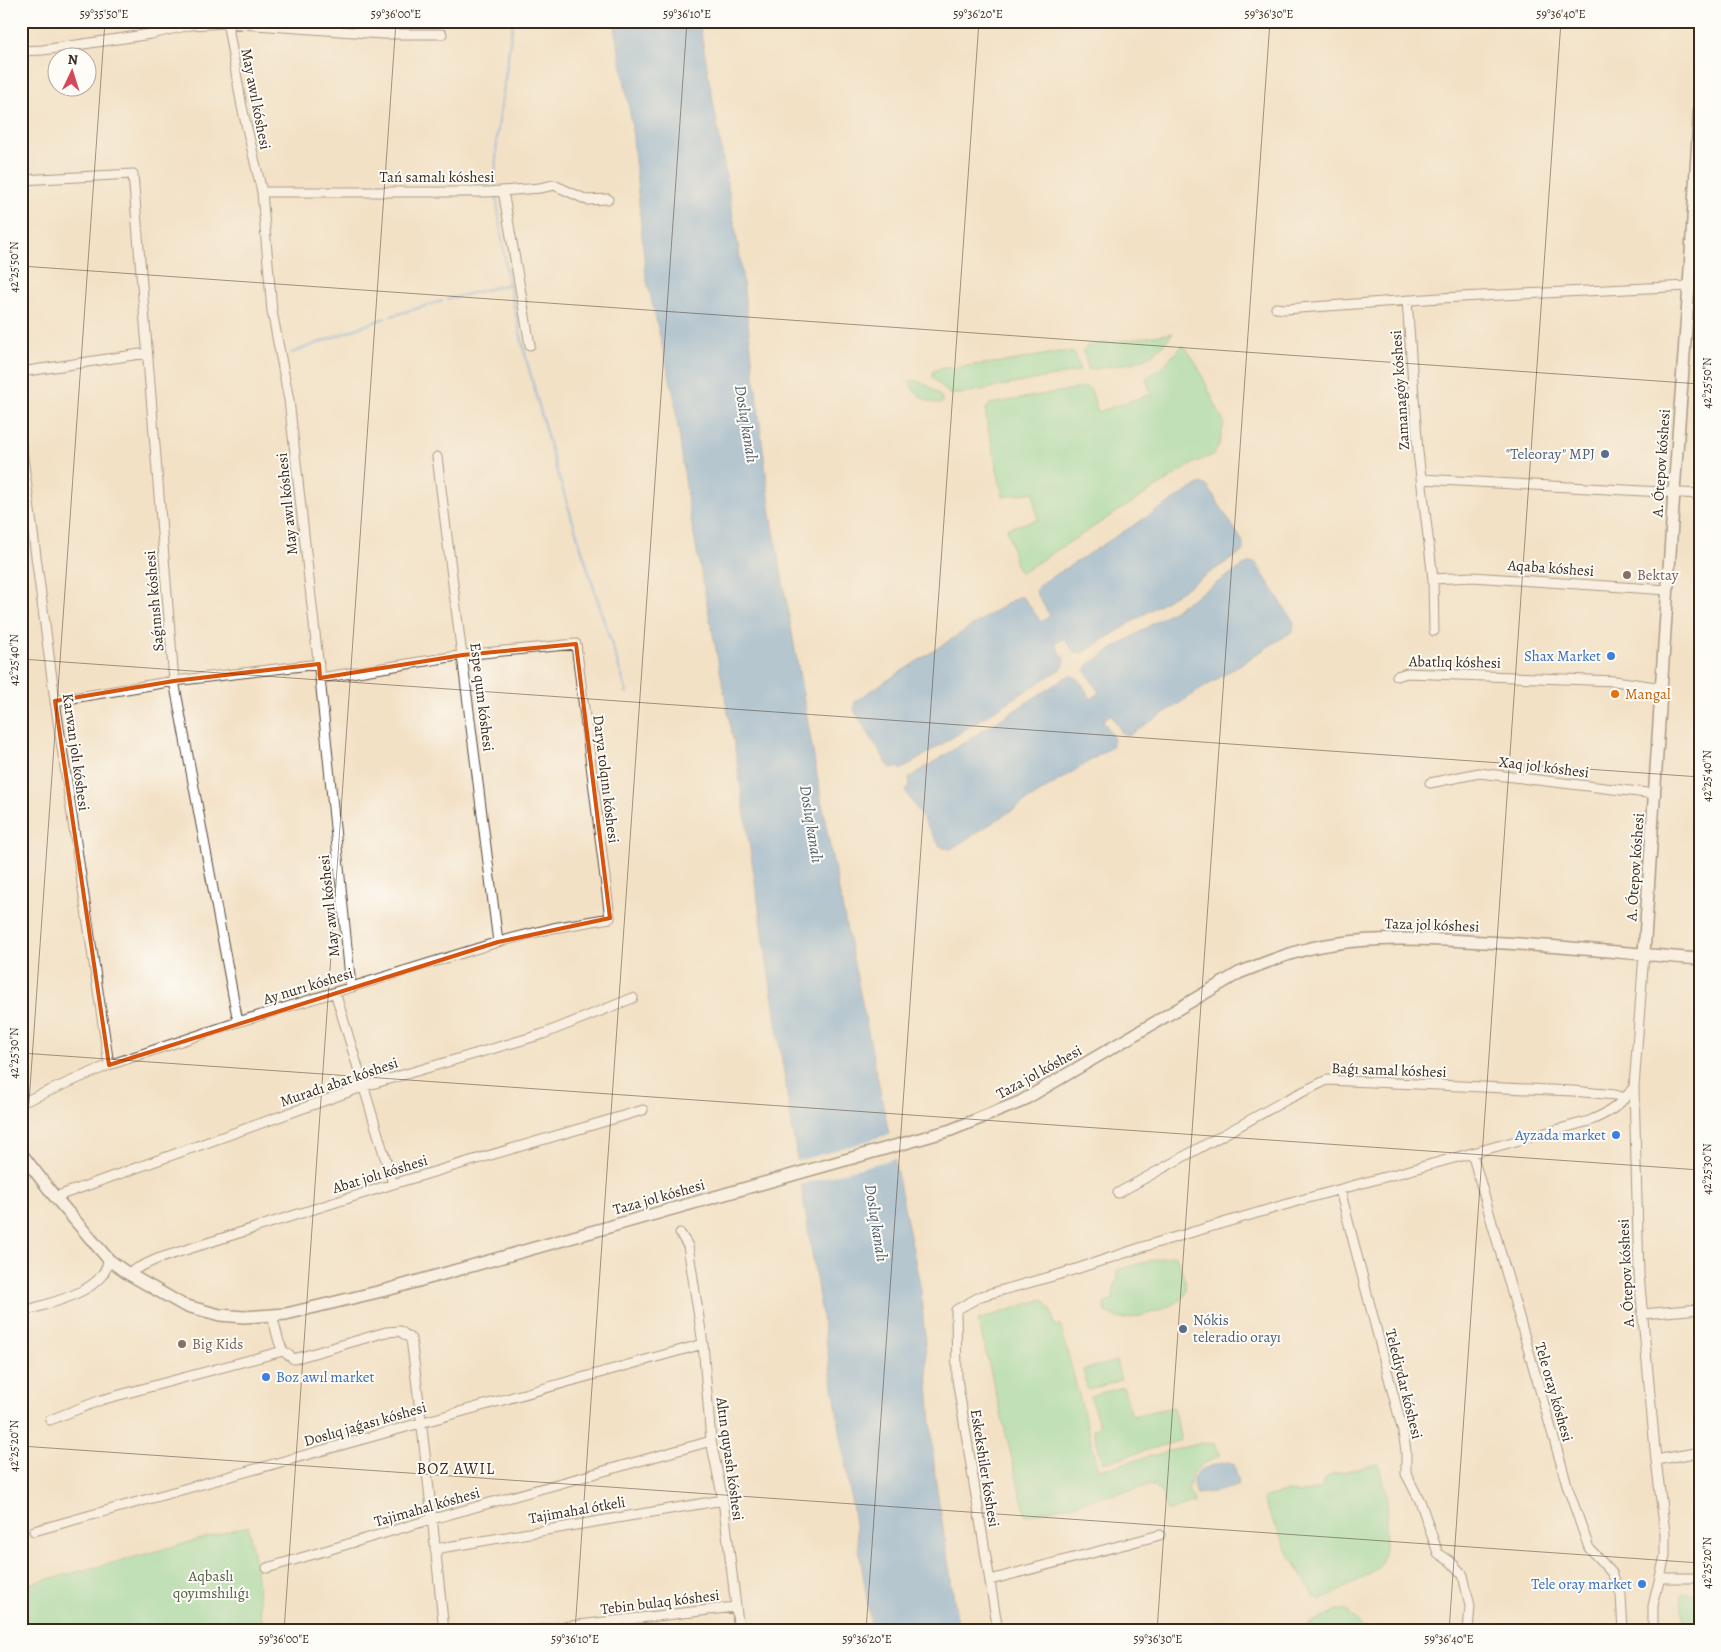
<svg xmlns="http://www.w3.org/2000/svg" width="1721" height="1652" font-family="Alegreya,serif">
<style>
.green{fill:#85dea4;stroke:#608461}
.water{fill:#6aa4da;stroke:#52677c}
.pier{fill:#f3e1c6}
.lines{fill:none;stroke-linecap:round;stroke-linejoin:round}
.stream{stroke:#6aa4da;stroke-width:2.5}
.minor-casing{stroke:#574537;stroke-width:11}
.major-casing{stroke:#574537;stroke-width:14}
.minor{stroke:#fff;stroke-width:9}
.major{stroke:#fff;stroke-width:11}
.marked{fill:none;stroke:#d7540e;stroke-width:4;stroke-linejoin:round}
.ticks{fill:none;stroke:#3b2a1e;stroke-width:1;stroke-opacity:0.45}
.service-dot{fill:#5c6f8a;stroke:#fdfcf7;stroke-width:2}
.education-dot{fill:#8d6e63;stroke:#fdfcf7;stroke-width:2}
.shop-dot{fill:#3f7fe0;stroke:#fdfcf7;stroke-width:2}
.food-dot{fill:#e8710a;stroke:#fdfcf7;stroke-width:2}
.labels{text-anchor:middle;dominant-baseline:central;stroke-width:4;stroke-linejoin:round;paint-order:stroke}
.street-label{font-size:15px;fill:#3b2a1e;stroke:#fdfcf7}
.service-label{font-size:15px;fill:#4e5e75;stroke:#fdfcf7;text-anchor:end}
.education-label{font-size:15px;fill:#785e54;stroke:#fdfcf7;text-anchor:start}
.shop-label{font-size:15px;fill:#366cbe;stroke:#fdfcf7;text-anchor:end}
.food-label{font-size:15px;fill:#c56008;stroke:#fdfcf7;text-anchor:start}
.park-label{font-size:15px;fill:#516046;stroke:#fdfcf7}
.water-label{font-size:16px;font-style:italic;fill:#4e5b69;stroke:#fdfcf7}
.neighbourhood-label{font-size:16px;letter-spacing:1px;fill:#3b2a1e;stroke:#fdfcf7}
.neatline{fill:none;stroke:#3b2a1e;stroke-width:2}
.ticks-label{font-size:12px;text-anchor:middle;fill:#3b2a1e}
</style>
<rect width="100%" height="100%" fill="#fdfcf7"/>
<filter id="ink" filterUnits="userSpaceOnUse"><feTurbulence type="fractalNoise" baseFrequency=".02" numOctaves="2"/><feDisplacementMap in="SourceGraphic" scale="10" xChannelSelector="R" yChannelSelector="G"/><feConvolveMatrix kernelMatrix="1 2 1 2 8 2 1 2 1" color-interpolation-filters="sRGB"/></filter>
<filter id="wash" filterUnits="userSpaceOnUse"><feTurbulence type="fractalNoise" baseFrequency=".0096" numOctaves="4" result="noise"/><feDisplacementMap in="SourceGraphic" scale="20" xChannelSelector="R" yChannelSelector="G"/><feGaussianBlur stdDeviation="1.12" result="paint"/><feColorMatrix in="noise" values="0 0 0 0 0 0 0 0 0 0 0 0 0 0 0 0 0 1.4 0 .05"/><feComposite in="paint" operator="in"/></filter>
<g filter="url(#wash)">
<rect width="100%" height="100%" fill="#f3e1c6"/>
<path class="green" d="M1173,333C1167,340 1161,348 1154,353C1138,365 1109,366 1089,370L1083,351L1087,346Z
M1182,346L1186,348L1196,363L1224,423L1219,445L1213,455L1196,462L1021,573L1017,569L1007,528L1038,520L1033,492L1003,497L986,418V409L990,404L1086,387L1091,390L1098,412L1151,394L1146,378L1161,368Z
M1059,352H1070L1076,356L1080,371L960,394H949L933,378V371L939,369L1011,361Z
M911,380C923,382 939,390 943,402L941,404C929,403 909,394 911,380Z
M1172,1255L1176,1256C1180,1265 1188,1284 1186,1293C1183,1305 1135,1319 1123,1319C1118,1319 1110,1314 1105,1312L1104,1304L1113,1300L1114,1287L1118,1279L1117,1270Z
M1043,1299L1051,1311L1055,1326L1060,1325L1099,1470L1200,1443L1214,1444L1220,1456L1204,1463L1192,1474L1188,1490L1195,1502L1167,1512L1162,1493L1151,1485L1026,1516L978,1320Z
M1116,1361L1121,1380L1088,1390L1083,1370Z
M1123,1387L1132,1416L1173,1407L1181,1440L1103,1463L1093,1429L1100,1427L1090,1396Z
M1378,1464L1387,1494L1385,1547L1382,1561L1377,1569L1325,1599H1319L1314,1596L1289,1554L1263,1500L1265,1497L1286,1492L1299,1493L1322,1488L1325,1479L1333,1474Z
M248,1526L256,1570L263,1631H21V1586L120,1561Z
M1682,1593H1700V1631H1684Z
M1337,1610H1347L1365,1631H1298Z"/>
<path class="water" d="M614,21H699L739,250L771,514L829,842L921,1289L935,1476L959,1631H872L794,1140L735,749L689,510L674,396L646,277L631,119Z
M1202,483L1208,487L1243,542V550L1241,553L1083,653L1074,652L1064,638L1055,644L1064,658V665L1062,668L901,770L899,767L891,768L888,765L855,712L854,708L855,701L1017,597H1023L1025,599L1041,622L1050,616L1037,594L1036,591L1039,585L1199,484Z
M1255,562L1294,622L1293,631L1131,734L1127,735L1122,733L1111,714L1103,720L1114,739L1112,747L951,849L944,848L940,846L906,792V789L910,784L909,778L1068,676C1081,675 1084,690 1091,699L1099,693L1085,670L1089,664L1248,563Z
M1228,1462L1234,1464L1239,1483L1238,1486L1215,1492L1197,1494C1182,1470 1212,1465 1228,1462Z"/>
<path class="pier" d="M891,1134L896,1158L799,1185L795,1162Z"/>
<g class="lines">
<path class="stream" d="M495,185L497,136L513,21
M496,195L507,275L525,354L555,465L627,693
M448,299L509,284
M391,316L442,301
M291,353L385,318"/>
</g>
</g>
<g filter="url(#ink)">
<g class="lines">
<g class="minor-casing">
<path id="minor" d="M227,21L242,107L262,192L272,311L289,400L320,678L351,987
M21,51L43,50L151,34L190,25L227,23L382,34H442
M21,180L133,174L174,681L238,1022
M503,191L530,345
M262,192H488L540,188L554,185L587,200L608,199
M1407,300L1418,452L1433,579L1434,631
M1276,308L1285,309L1440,298L1689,286
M21,372L147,353
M21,442L55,701L109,1065
M437,457L498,942
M1421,479L1700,494
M1433,579L1472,577L1667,590
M1397,676L1407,673L1615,681L1662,688
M55,701L174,681L319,664
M1430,783L1479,773L1655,794
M1644,954L1634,1087L1639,1275L1656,1460L1665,1533V1556L1653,1606V1631
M335,992L393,1184
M21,1103L109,1065L238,1022L498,942L553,928L610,918L576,644L463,655L320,678
M1472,1153L1568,1488L1589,1548L1612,1573L1621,1595L1623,1631
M1340,1190L1403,1432L1406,1451V1474L1420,1501L1438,1553L1451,1562L1463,1575L1470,1606L1468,1631
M1118,1193L1286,1100L1327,1080L1573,1091L1615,1095L1625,1098
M55,1197L365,1086L543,1034L633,998
M680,1233L688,1246L703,1344L711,1441L723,1500L739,1631
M127,1273L157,1259L393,1184L643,1110
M21,1312C46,1304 87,1296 103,1274C106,1270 107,1264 109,1260
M1642,1314L1700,1309
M272,1315L279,1342L283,1351L294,1359L386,1332L400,1331L411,1339C424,1436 434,1534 444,1631
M50,1420L101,1400L283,1351
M1656,1460L1700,1452
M34,1531L703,1344
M435,1549L723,1500
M267,1568L422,1522L711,1441
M1660,1578H1700
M990,1580L1160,1535
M1523,1629V1631
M527,1631L735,1607
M998,1631L957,1379L956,1310L981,1296L1064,1273L1149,1245L1301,1200L1589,1121C1611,1112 1619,1106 1634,1087"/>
</g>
<g class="major-casing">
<path id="major" d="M1644,954L1674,492L1689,286L1700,104
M21,1153L55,1197L109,1260L127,1273L183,1305L220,1315L244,1317L286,1314L390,1289L951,1130L1020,1102L1239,973C1269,961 1301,948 1333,944C1377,937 1421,939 1465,941C1544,944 1622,953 1700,959"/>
</g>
<use href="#minor" class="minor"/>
<use href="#major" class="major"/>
</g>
</g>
<path d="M0 0H1721V1652H0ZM576,644L610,918L498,942L109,1065L55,701L174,681L319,664L320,678L463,655Z" fill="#f3e1c6" fill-opacity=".55" fill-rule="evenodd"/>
<path class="marked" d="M576,644L610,918L498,942L109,1065L55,701L174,681L319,664L320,678L463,655Z"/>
<path class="ticks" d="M21,266L1700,384M21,659L1700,777M21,1053L1700,1170M21,1216L105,21M21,1446L1700,1563M284,1631L396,21M575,1631L687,21M866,1631L979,21M1157,1631L1270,21M1449,1631L1561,21"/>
<g class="service-dot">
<circle cx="1605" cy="454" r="5"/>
<circle cx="1183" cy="1329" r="5"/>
</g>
<g class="education-dot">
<circle cx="1627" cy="575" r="5"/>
<circle cx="182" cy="1344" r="5"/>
</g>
<g class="shop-dot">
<circle cx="1611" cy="656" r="5"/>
<circle cx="1616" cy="1135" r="5"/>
<circle cx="266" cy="1377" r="5"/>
<circle cx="1642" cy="1584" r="5"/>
</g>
<circle class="food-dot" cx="1615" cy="694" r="5"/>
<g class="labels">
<g class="street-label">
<text transform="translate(256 99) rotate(79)">May awıl kóshesi</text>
<text x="437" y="177">Tań samalı kóshesi</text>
<text transform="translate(1400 390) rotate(-94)">Zamanagóy kóshesi</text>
<text transform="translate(1661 463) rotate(-86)">A. Ótepov kóshesi</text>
<text transform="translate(287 504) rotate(-96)">May awıl kóshesi</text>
<text transform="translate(1551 568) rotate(4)">Aqaba kóshesi</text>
<text transform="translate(154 601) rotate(-95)">Saǵınısh kóshesi</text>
<text transform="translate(1455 662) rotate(1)">Abatlıq kóshesi</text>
<text transform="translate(482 697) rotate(83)">Espe qum kóshesi</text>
<text transform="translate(76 752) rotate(82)">Karwan jolı kóshesi</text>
<text transform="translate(1544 767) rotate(7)">Xaq jol kóshesi</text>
<text transform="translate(606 779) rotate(83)">Darya tolqını kóshesi</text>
<text transform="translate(1635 867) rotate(-86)">A. Ótepov kóshesi</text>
<text transform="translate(329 906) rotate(-96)">May awıl kóshesi</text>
<text transform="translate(1432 925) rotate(2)">Taza jol kóshesi</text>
<text transform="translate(308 986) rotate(-17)">Ay nurı kóshesi</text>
<text transform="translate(1389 1070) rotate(2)">Baǵı samal kóshesi</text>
<text transform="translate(1039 1072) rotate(-29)">Taza jol kóshesi</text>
<text transform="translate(339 1082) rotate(-19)">Muradı abat kóshesi</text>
<text transform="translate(380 1174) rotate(-17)">Abat jolı kóshesi</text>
<text transform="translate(659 1197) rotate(-16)">Taza jol kóshesi</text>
<text transform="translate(1626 1273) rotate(-93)">A. Ótepov kóshesi</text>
<text transform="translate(1404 1384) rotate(76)">Telediydar kóshesi</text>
<text transform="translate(1554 1392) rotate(74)">Tele oray kóshesi</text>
<text transform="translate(365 1424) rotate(-16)">Doslıq jaǵası kóshesi</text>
<text transform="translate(730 1459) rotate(82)">Altın quyash kóshesi</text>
<text transform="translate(985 1468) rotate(81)">Eskekshiler kóshesi</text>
<text transform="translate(427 1507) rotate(-16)">Tajimahal kóshesi</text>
<text transform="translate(577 1510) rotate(-10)">Tajimahal ótkeli</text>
<text transform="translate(660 1602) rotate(-7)">Tebin bulaq kóshesi</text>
</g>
<g class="service-label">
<text x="1595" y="454">"Teleoray" MPJ</text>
<text x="1193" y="1320" text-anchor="start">Nókis<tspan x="1193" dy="17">teleradio orayı</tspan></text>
</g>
<g class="education-label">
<text x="1637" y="575">Bektay</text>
<text x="192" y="1344">Big Kids</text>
</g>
<g class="shop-label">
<text x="1601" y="656">Shax Market</text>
<text x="1606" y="1135">Ayzada market</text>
<text x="276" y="1377" text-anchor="start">Boz awıl market</text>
<text x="1632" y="1584">Tele oray market</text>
</g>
<g class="food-label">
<text x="1625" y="694">Mangal</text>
</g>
<g class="park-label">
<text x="211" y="1576">Aqbaslı<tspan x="211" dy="17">qoyımshılıǵı</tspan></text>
</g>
<g class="water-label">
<text transform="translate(746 424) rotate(81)">Doslıq kanalı</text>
<text transform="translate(811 824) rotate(81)">Doslıq kanalı</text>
<text transform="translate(876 1223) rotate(81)">Doslıq kanalı</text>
</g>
<g class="neighbourhood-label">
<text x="456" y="1469">BOZ AWIL</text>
</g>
</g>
<rect width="1721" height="1652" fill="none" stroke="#fdfcf7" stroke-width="55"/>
<g transform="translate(72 72) rotate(4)"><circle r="24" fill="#fdfcf7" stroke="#afa8a0"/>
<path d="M0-4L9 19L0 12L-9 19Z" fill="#d1495b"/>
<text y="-8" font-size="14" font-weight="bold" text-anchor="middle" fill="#3b2a1e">N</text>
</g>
<rect x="28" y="28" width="1666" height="1596" class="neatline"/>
<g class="ticks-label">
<text x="104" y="18">59°35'50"E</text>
<text x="396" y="18">59°36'00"E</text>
<text x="687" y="18">59°36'10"E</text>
<text x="978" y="18">59°36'20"E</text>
<text x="1269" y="18">59°36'30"E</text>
<text x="1561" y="18">59°36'40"E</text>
<text transform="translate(14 267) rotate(-90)" y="4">42°25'50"N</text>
<text transform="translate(1707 383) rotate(-90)" y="4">42°25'50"N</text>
<text transform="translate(14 660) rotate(-90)" y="4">42°25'40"N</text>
<text transform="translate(1707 776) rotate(-90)" y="4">42°25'40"N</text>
<text transform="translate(14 1053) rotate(-90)" y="4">42°25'30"N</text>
<text transform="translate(1707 1169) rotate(-90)" y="4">42°25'30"N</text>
<text transform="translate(14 1446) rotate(-90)" y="4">42°25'20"N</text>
<text transform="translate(1707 1563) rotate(-90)" y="4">42°25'20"N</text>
<text x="284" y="1643">59°36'00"E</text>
<text x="575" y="1643">59°36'10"E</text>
<text x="867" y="1643">59°36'20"E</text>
<text x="1158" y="1643">59°36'30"E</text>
<text x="1449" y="1643">59°36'40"E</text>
</g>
</svg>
